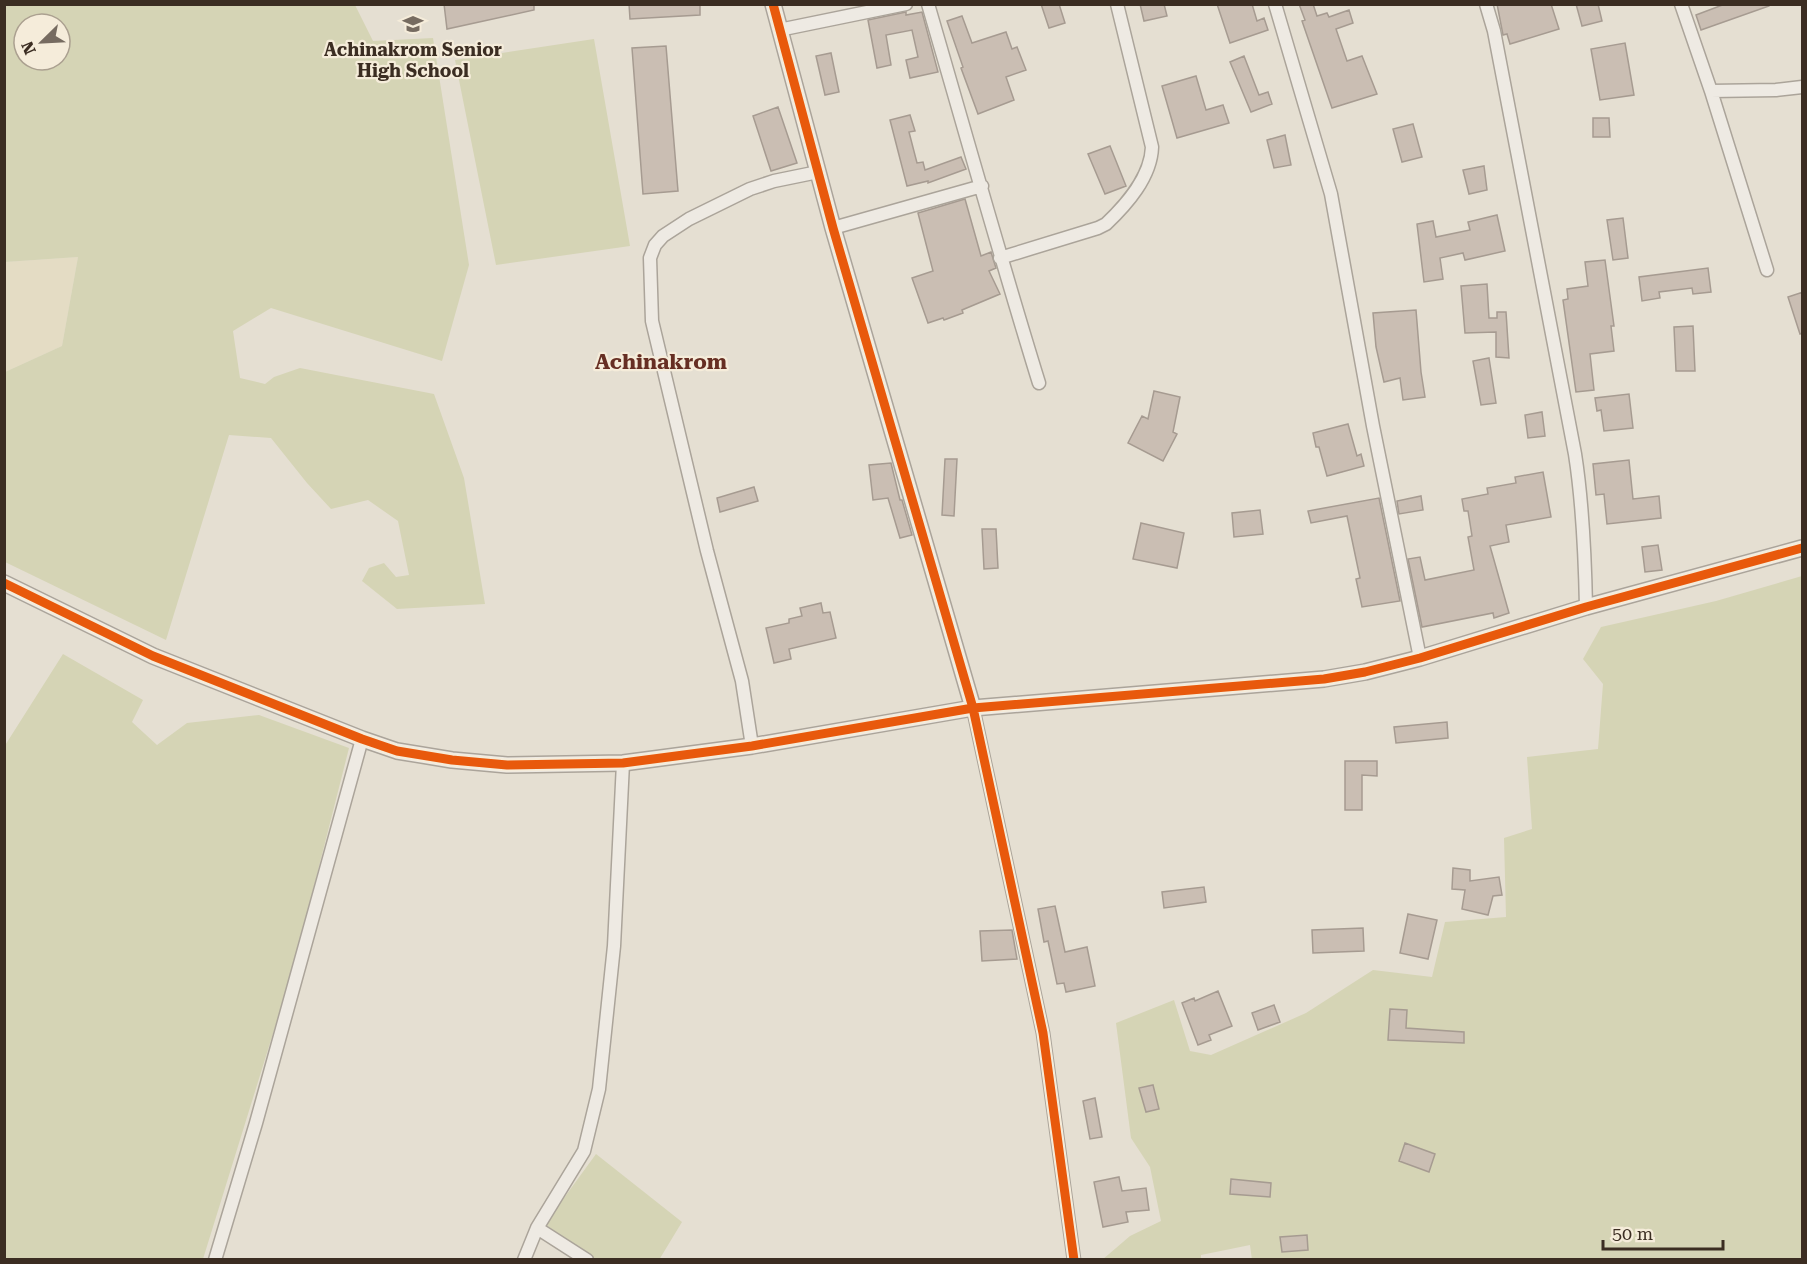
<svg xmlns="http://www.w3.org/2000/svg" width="1807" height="1264" font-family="'Roboto Serif',serif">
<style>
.farmland{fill:#e4dcc4}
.green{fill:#d5d4b5;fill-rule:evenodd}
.building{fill:#cabeb3;stroke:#a69b91;stroke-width:1.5}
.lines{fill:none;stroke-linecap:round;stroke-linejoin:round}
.minor-casing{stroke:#aba49a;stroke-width:15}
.tertiary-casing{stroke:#aba49a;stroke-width:18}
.minor{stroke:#eeeae3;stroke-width:12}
.tertiary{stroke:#eeeae3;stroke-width:15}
.cycleway-casing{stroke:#f5ecda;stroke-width:13}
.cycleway{stroke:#e8590c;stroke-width:9}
.labels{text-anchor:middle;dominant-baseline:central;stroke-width:4.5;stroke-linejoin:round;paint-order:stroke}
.poi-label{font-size:18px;font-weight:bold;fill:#3b2d22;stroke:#f5ecda}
.quarter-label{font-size:21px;font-weight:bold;fill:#662e23;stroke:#f5ecda}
</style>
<rect width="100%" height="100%" fill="#e5dfd2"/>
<path class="farmland" d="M78,257L62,346L5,372V262Z"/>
<path class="green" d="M5,4L355,5L373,41L433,38L469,265L442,361L271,308L233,331L240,378L265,384L274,377L300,368L434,394L464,478L485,604L397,609L362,581L369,568L384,563L396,577L409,575L398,521L368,500L331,509L307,483L271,438L229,435L166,640L5,562V372L62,346L78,257L5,262ZM24,24H60V60H24Z
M594,39L630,246L496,265L455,60Z
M1802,576V1259L1252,1260L1250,1245L1201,1255V1259L1102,1260L1130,1236L1161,1221L1150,1167L1131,1138L1116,1023L1174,1000L1190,1051L1211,1055L1306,1013L1373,970L1432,977L1445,922L1506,917L1504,838L1532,829L1527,757L1598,749L1603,684L1583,659L1601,627L1716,601Z
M63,654L143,700L132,722L157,745L187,723L259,715L349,748L293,969L203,1259H5L4,747Z
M596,1154L682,1222L659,1260L590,1259L545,1224Z"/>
<path class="building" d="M444,4H534V10L447,29Z
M629,4H700V15L630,19Z
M1041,4H1059L1065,23L1049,28Z
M1140,4H1164L1167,16L1144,21Z
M1217,4H1252L1257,21L1264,18L1268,30L1230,43Z
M1299,4H1313L1317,16L1327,13L1329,17L1349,10L1353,23L1336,29L1347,61L1362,56L1377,94L1332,108L1302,21L1305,20Z
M1497,4H1551L1559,29L1510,44L1507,34L1503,35Z
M1576,4H1598L1602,21L1582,26Z
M1725,4H1769V6L1701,30L1696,15Z
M906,12V15L922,12L938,72L910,78L906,60L918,57L912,30L886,35L891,65L877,68L868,20Z
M962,16L972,43L1006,32L1012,49L1017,47L1026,70L1006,77L1014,100L978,114L961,68L963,67L947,21Z
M1625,43L1634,95L1600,100L1591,49Z
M666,46L678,191L643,194L632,48Z
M831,53L839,92L825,95L816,56Z
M1244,56L1259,95L1268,92L1272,104L1251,112L1230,62Z
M1196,76L1206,110L1223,105L1229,123L1177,138L1162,86Z
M778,107L797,163L771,171L753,116Z
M910,115L915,131L909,132L917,163L923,162L925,170L961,157L966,169L928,183V181L907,186L890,120Z
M1593,118H1609L1610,137H1593Z
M1413,124L1422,157L1402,162L1393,129Z
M1285,135L1291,165L1274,168L1267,140Z
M1110,146L1126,186L1105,194L1088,154Z
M1484,166L1487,190L1469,194L1463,170Z
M965,199L981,256L991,252L996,268L989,271L1000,294L962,310L963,313L944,320L943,318L928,323L912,278L933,271L918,213Z
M1497,215L1505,251L1465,260L1463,253L1440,258L1443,279L1424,282L1417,224L1433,221L1436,237L1470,230L1468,222Z
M1623,218L1628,258L1613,260L1607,220Z
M1605,260L1614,326H1611L1614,351L1590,354L1594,390L1576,392L1563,300L1568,299L1567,289L1588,286L1585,262Z
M1708,268L1711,292L1693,294L1692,288L1659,292L1660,298L1642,301L1639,277Z
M1487,284L1489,318H1497V312H1506L1509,358L1496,357V332L1465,333L1461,286Z
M1803,292V333L1800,334L1788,297Z
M1416,310L1421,372L1425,397L1403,400L1400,378L1384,382L1376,347L1373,313Z
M1693,326L1695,371H1676L1674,327Z
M1489,358L1496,403L1481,405L1473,361Z
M1154,391L1180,397L1173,432L1177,434L1163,461L1128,443L1142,416L1148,419Z
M1629,394L1633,428L1604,431L1601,410L1597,411L1595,398Z
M1542,412L1545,436L1528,438L1525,415Z
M1348,424L1357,456L1361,454L1364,466L1327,476L1319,447H1316L1313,433Z
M945,459H957L954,516L942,515Z
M1629,460L1633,499L1659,496L1661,518L1607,524L1604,494L1596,495L1593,464Z
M891,463L900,500H902L912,535L900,538L888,498L873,500L869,465Z
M1543,472L1551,517L1506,525L1509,542L1490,546L1509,613L1494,618L1493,613L1422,627L1408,559L1420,557L1425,580L1474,570L1468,537L1472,536L1468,511H1464L1462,499L1488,494L1487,488L1516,483L1515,477Z
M754,487L758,501L720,512L717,498Z
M1421,496L1423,510L1399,514L1397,501Z
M1379,498L1400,601L1362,607L1356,579L1360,578L1347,516L1311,523L1308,511Z
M1260,510L1263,534L1234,537L1232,513Z
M1141,523L1184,533L1177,568L1133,559Z
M982,529H996L998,568L984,569Z
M1658,545L1662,570L1645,572L1642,547Z
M821,603L823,613L830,612L836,638L789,649L791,659L774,663L766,628L789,623V619L802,616L800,608Z
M1447,722L1448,738L1396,743L1394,727Z
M1345,761H1377V776L1362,775V810H1345Z
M1453,868L1470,870V881L1499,877L1502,895L1493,896L1488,915L1462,909L1465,890L1452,889Z
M1204,887L1206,902L1164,908L1162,892Z
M1055,906L1065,952L1087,947L1095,986L1066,992L1064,983L1057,984L1048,941L1044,942L1038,909Z
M1408,914L1437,920L1428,959L1400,953Z
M1363,928L1364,951L1313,953L1312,930Z
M1012,930L1017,959L982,961L980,931Z
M1218,991L1232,1026L1209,1035L1211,1040L1198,1045L1182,1003L1194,998L1195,1001Z
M1274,1005L1280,1022L1258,1030L1252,1013Z
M1390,1009L1407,1010L1406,1028L1464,1032V1043L1388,1040Z
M1153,1085L1159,1109L1146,1112L1139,1088Z
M1095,1098L1102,1137L1090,1139L1083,1101Z
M1405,1143L1435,1154L1429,1172L1399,1161Z
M1119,1177L1122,1191L1146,1188L1149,1210L1126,1212L1128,1222L1103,1227L1094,1182Z
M1231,1179L1271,1183L1270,1197L1230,1194Z
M1307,1235L1308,1250L1282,1252L1280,1237Z"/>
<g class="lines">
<g class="minor-casing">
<path id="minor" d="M928,4C965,131 1000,257 1039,383
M1275,4L1331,194L1373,426L1420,658
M1486,4L1494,31L1575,454C1583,505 1585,556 1586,607
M1681,4L1711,91L1767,270
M779,30L906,4
M1711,91L1776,90L1802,87
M833,228L982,186
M1000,258L1098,228L1106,224C1127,204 1151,177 1152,147L1117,4
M973,708L1043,1033L1074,1260
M752,746L742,681L707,551L652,321L650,258L655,245L663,236L689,219L750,189L774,181L818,172
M537,1228L587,1260
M215,1260L256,1123L362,739
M524,1260L537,1228L584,1151L599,1089L614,946L623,763"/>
</g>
<g class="tertiary-casing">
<path id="tertiary" d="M773,4L833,228L973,708
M4,583L153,656L362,739L397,751L452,760L507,765L623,763L752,746L973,708L1324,679L1365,672L1420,658L1586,607L1802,548"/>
</g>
<use href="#minor" class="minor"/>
<use href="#tertiary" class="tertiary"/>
<g class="cycleway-casing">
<path id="cycleway" d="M773,4L833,228L973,708L1043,1033L1074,1260
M4,583L153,656L362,739L397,751L452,760L507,765L623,763L752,746L973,708L1324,679L1365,672L1420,658L1586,607L1802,548"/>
</g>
<use href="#cycleway" class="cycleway"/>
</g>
<defs>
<g id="school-bare" transform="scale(1.62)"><path d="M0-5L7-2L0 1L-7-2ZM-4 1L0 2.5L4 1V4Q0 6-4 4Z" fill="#766b60" stroke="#f5ecda" stroke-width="2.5" paint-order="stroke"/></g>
</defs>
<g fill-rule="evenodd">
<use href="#school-bare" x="413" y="24"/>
</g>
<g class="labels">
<g class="poi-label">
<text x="413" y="49">Achinakrom Senior<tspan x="413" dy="21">High School</tspan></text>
</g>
<g class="quarter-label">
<text x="661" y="362">Achinakrom</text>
</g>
</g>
<rect width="1807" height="1264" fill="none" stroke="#3b2d22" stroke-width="12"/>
<g transform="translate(42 42) rotate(246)"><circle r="28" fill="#f5ecda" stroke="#aba090" stroke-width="1.5"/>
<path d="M0-4.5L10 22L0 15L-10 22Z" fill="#766b60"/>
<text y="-9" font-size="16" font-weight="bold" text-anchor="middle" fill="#3b2d22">N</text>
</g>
<path d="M1603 1240v9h120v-9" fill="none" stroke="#3b2d22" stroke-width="3"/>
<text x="1612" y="1240" font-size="18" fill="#3b2d22" stroke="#f5ecda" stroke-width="4.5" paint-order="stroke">50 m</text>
</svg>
